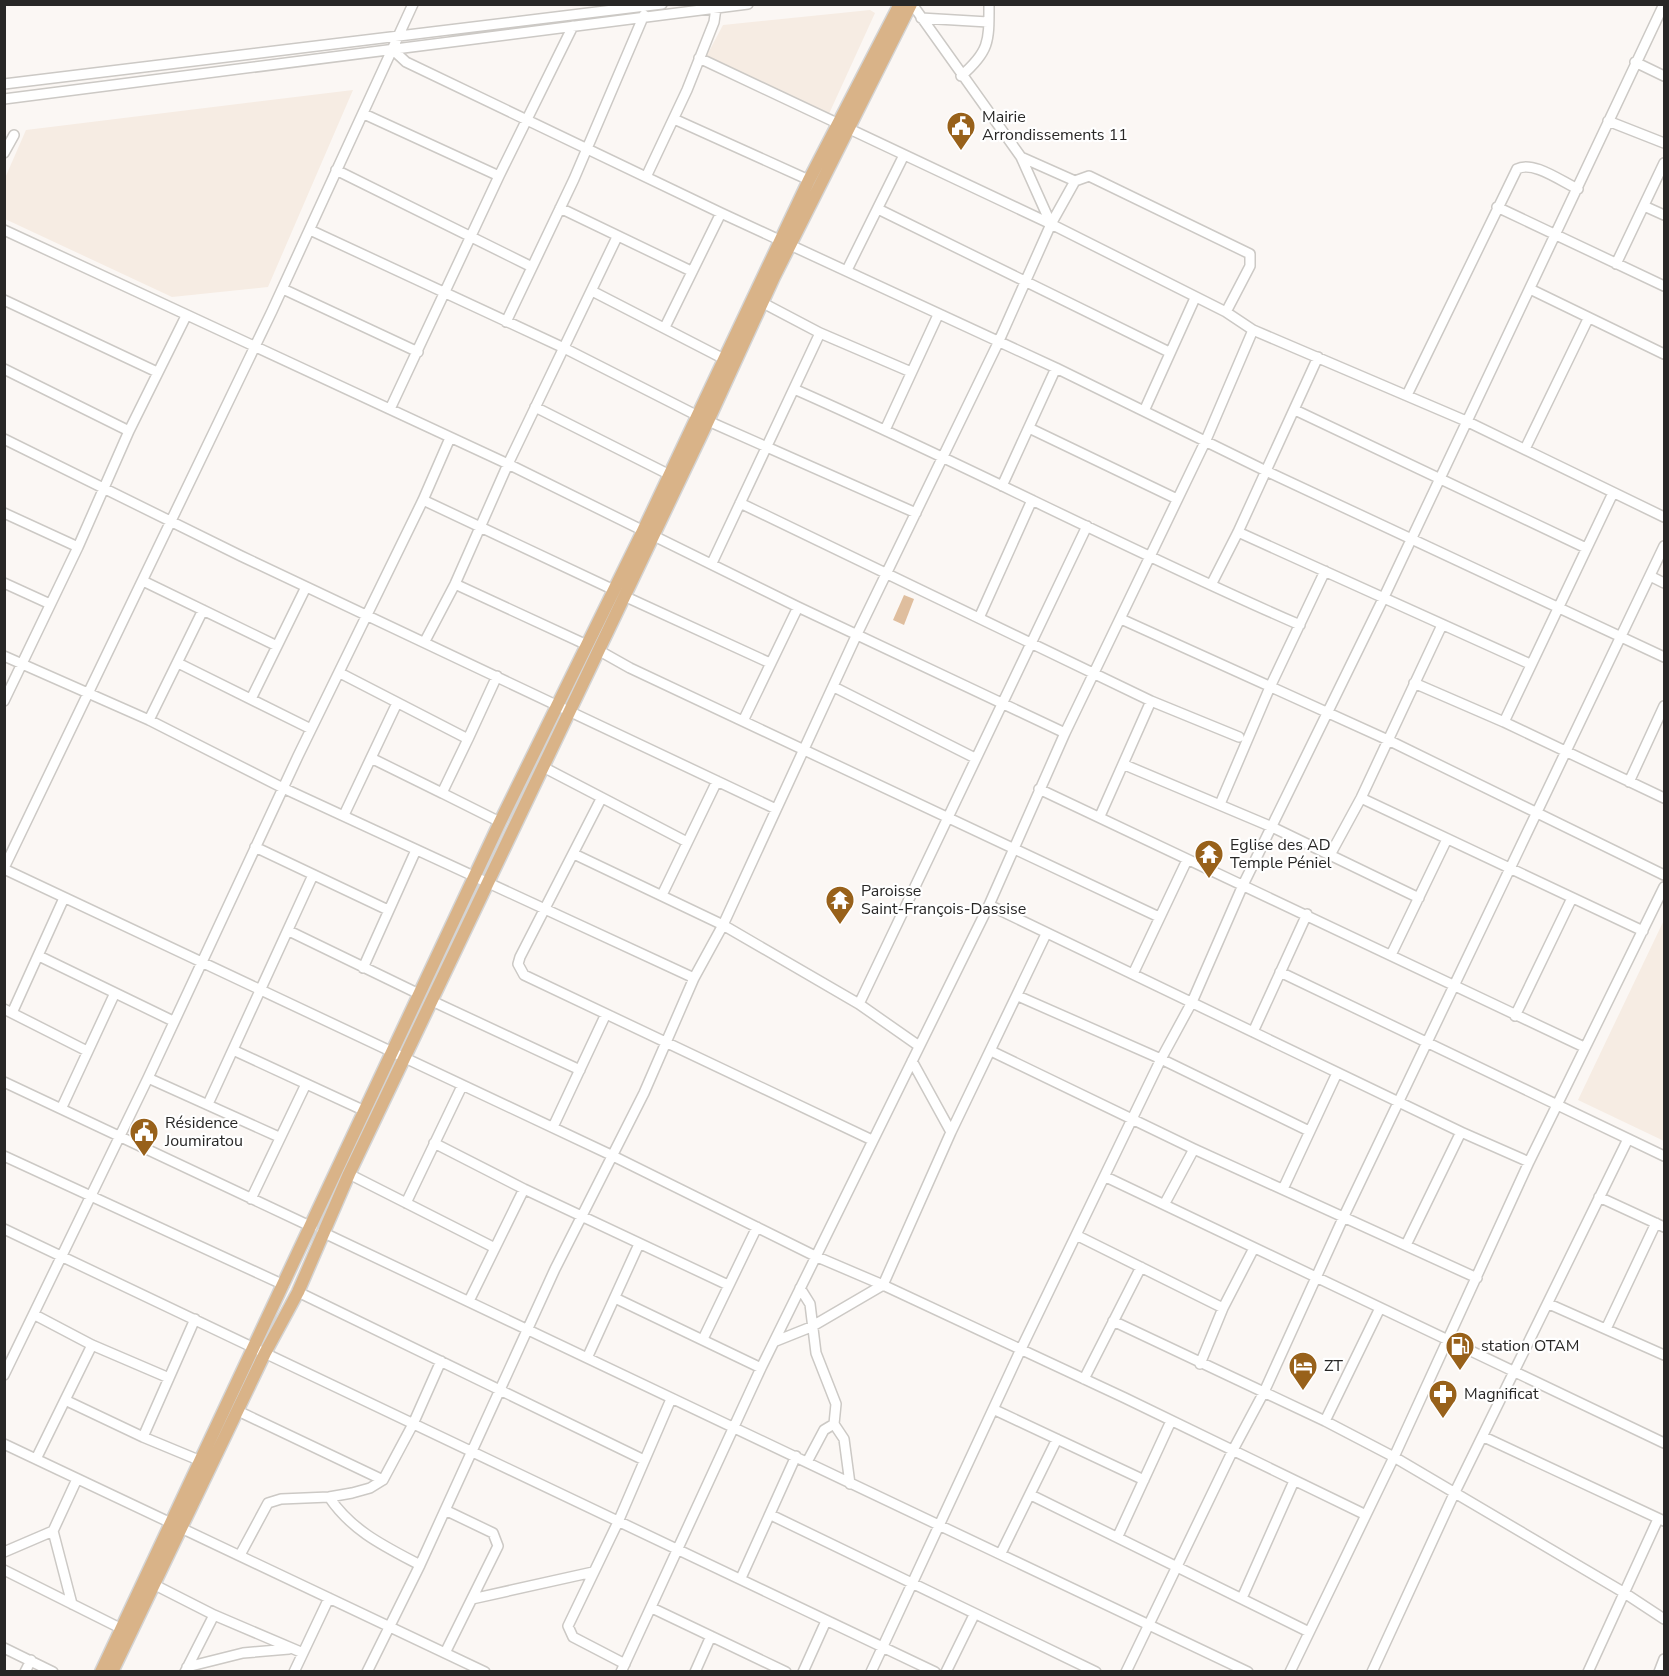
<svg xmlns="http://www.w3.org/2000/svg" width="1669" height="1676" font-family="'Nunito Sans',sans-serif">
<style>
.built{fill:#f6ece3}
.green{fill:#dfbe9e}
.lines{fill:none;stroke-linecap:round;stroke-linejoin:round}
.minor-casing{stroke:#ccc9c5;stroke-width:12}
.major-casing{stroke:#d4d4d4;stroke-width:15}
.minor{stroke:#fff;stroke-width:9}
.major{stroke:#d9b388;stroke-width:12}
.labels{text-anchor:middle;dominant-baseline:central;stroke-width:4.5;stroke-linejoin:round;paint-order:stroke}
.poi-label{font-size:16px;fill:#282726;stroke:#fff;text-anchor:start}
</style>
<rect width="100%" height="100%" fill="#fbf7f4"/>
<path class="built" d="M870,10L875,13L828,116L706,57L723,25Z
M353,90L268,287L172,297L5,219V178L26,130Z
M1664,920V1141L1578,1100Z"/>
<path class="green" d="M904,595L914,599L904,625L893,620Z"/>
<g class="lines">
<g class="minor-casing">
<path id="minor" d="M912,4L1021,157L1051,224
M921,18L988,22
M392,49L406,62L721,213L1056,368L1266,471L1664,657
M699,58L1051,224L1226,312L1253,330L1466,421L1664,517
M1635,62L1664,76
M961,76C990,51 989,41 989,4
M4,84L662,4
M4,99L748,4
M364,114L499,176
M674,119L809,180
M1608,121L1664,143
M4,153L14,135
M1021,157L1075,181
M336,170L532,267
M646,177L687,90L714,22L716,8
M1644,206L1664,215
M1497,207L1664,286
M560,208L691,271
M878,209L1169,352
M4,230L508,464L798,607L1065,733
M310,230L564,348L696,415
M1616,264L1664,163
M847,270L904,155
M283,289L418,352
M1530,289L1664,354
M592,291L724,359
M4,300L157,372
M763,303L820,333L911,372
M506,322L574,179L644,15
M665,327L721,213
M4,369L129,431
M794,389C965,464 1129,551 1300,625
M1407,395L1517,169C1533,160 1562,182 1578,189
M535,407L668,474
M390,409L499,176L573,26
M1295,410L1586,548
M1144,411L1195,298
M708,421L916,513
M1029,428L1177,499
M885,430L938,315
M4,439L241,556L776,809
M1525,449L1588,319
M1002,486L1056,368
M423,500L614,590
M740,503L1151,701L1239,737
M4,513L78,547
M1238,532L1530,664
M712,563L820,333
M1650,576L1664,583
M143,581L277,646
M4,583L50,604
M455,584L587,645
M1211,585L1238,532L1318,357
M624,596L770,663
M979,618L1032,500
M1121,619L1388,740L1664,875
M425,641L455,584L508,464L617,237
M598,650L630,668L1159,917
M4,656L149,720L283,788L694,978
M178,663L311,729
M340,673L468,739L497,676
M1414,683L1504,722L1664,798
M834,687L975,758
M251,699L306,587
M4,701L78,547L129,431L186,316
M744,719L798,607
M149,720L203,610
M1504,722L1613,493
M371,758L442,793L468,739
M1125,765L1272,827L1419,898
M543,767L687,842
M1629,782L1664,706
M1039,789L1584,1047
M442,793L500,822
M1361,798L1643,931
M601,799L520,957L518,964L524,975L872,1140
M1220,804L1270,687L1325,571
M344,815L397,703
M1100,816L1151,701
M255,847L388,910
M574,854L723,925L859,1004
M1330,855L1361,798L1442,625
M4,868L272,311L413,4
M4,869L611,1155L815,1256L883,1285L1125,1398L1366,1515
M662,895L717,781
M989,905L1461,1132L1529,1162
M289,931L419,994
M1391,955L1447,839
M39,956L173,1021
M363,968L416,850
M1280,972L1664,1156
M1133,974L1187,860
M1018,996L1161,1059L1309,1131
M432,1001L580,1070
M4,1009L87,1051
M12,1013L64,898
M1515,1016L1572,898
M1253,1032L1307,914
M919,1046L859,1004L1087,526
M233,1050L365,1111
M991,1051L1194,1149L1477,1278
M912,1061L951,1132
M148,1078L279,1137
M4,1082L312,1227
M208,1104L313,875
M62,1107L114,995
M553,1127L605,1016
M434,1143L524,1189L728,1285
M4,1156L284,1285
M349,1174L495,1248
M1106,1177L1664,1443
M1283,1189L1337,1073
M1599,1197L1664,1227
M251,1199L306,1084
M406,1203L462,1086
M1165,1203L1194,1149
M4,1229L935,1672
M322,1232L1248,1672
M1078,1236L1223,1308
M1406,1245L1461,1132
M800,1288L810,1304L816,1353L836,1404L834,1424
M298,1292L644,1460
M615,1298L761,1368
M469,1301L524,1189
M1549,1304L1664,1355
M35,1315L92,1345L169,1378
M1113,1321L1325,1421L1394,1457L1623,1592L1664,1619
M1606,1329L1656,1223
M703,1339L757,1227
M776,1341L811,1327L883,1285L951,1132L1046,934
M588,1356L639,1244
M1200,1364L1223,1308L1254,1248
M4,1375L148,1078L298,756L423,500L450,438
M1084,1379L1141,1267
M65,1400L143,1437L201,1461
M995,1410L1144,1480
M238,1411L383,1480
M1325,1421L1380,1308
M143,1437L195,1319
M1484,1437L1664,1521
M4,1444L171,1523
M36,1459L92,1345
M807,1462L824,1430L834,1424L844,1439L850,1484
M1031,1495L1309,1632
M329,1497C352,1531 384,1546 420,1565
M445,1510L493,1533L498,1546L445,1653
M771,1515L1096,1672
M181,1528L485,1672
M1118,1536L1171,1421
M4,1552L53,1531
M1001,1553L1057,1439
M240,1555L268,1503L281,1499L329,1497L352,1493L370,1488L383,1480L413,1424L441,1361
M4,1570L120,1628
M741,1578L796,1456
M153,1584L214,1615L185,1672
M1242,1598L1294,1481
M472,1599L593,1572
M72,1604L53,1531L77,1479
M652,1608L786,1672
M214,1615L303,1653
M4,1648L53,1672
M625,1664L573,1637L568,1626L618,1522L671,1399
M187,1667L243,1653L289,1649
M25,1672L31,1660
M294,1672L329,1598
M367,1672L420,1565L555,1269L644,1093L694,978L723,925L857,634L998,343L1051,224L1075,181L1089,176L1250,254V266L1226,312
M621,1672L761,1368L989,905L1065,733L1206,440L1253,330
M695,1672L711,1636
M803,1672L826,1621
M871,1672L1021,1349L1161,1059L1192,1002L1243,885L1384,597L1664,4
M946,1672L974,1615
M1126,1672L1233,1450L1264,1392L1344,1216L1664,546
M1290,1672L1394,1457L1529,1162L1664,887
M1372,1672L1454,1494L1628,1139
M1588,1672L1658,1519
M1659,1672L1664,1659"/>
</g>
<g class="major-casing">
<path id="major" d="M101,1672L500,822L643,531L809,180L900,4
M112,1672L265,1353L298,1292L349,1174L708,421L774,277L911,4"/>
</g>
<use href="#minor" class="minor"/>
<use href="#major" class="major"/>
</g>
<defs>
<g id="civic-pin" transform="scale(1.5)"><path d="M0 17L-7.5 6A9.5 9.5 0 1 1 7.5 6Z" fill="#98611a" stroke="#fff"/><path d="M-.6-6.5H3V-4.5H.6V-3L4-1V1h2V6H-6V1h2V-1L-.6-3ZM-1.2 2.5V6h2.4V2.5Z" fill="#fff"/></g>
<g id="temple-pin" transform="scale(1.5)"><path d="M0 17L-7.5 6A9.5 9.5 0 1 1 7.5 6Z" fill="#98611a" stroke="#fff"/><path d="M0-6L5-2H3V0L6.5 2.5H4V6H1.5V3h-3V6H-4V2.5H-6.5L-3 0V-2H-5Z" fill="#fff"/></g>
<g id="fuel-pin" transform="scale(1.5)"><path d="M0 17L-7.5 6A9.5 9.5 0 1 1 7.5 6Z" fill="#98611a" stroke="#fff"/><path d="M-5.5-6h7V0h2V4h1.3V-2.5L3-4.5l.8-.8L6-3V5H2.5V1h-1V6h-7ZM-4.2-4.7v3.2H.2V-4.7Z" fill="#fff"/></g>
<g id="hotel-pin" transform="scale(1.5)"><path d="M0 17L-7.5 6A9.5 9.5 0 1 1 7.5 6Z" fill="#98611a" stroke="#fff"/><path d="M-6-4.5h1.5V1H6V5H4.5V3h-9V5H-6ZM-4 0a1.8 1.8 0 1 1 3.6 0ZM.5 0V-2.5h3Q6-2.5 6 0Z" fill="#fff"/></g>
<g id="pharmacy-pin" transform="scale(1.5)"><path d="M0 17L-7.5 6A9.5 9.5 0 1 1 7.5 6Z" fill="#98611a" stroke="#fff"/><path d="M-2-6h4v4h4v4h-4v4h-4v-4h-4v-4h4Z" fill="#fff"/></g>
</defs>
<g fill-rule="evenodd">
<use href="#civic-pin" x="961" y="126"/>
<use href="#temple-pin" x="1209" y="854"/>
<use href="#temple-pin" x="840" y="900"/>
<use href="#civic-pin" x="144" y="1132"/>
<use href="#fuel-pin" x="1460" y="1346"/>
<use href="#hotel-pin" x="1303" y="1366"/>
<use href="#pharmacy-pin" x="1443" y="1394"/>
</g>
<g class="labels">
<g class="poi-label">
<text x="982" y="117">Mairie<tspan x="982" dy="18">Arrondissements 11</tspan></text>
<text x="1230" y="845">Eglise des AD<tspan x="1230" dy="18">Temple Péniel</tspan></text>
<text x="861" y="891">Paroisse<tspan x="861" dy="18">Saint-François-Dassise</tspan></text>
<text x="165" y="1123">Résidence<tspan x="165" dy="18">Joumiratou</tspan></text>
<text x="1481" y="1346">station OTAM</text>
<text x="1324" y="1366">ZT</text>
<text x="1464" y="1394">Magnificat</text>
</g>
</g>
<rect width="1669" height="1676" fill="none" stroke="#282726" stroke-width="12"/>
</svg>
